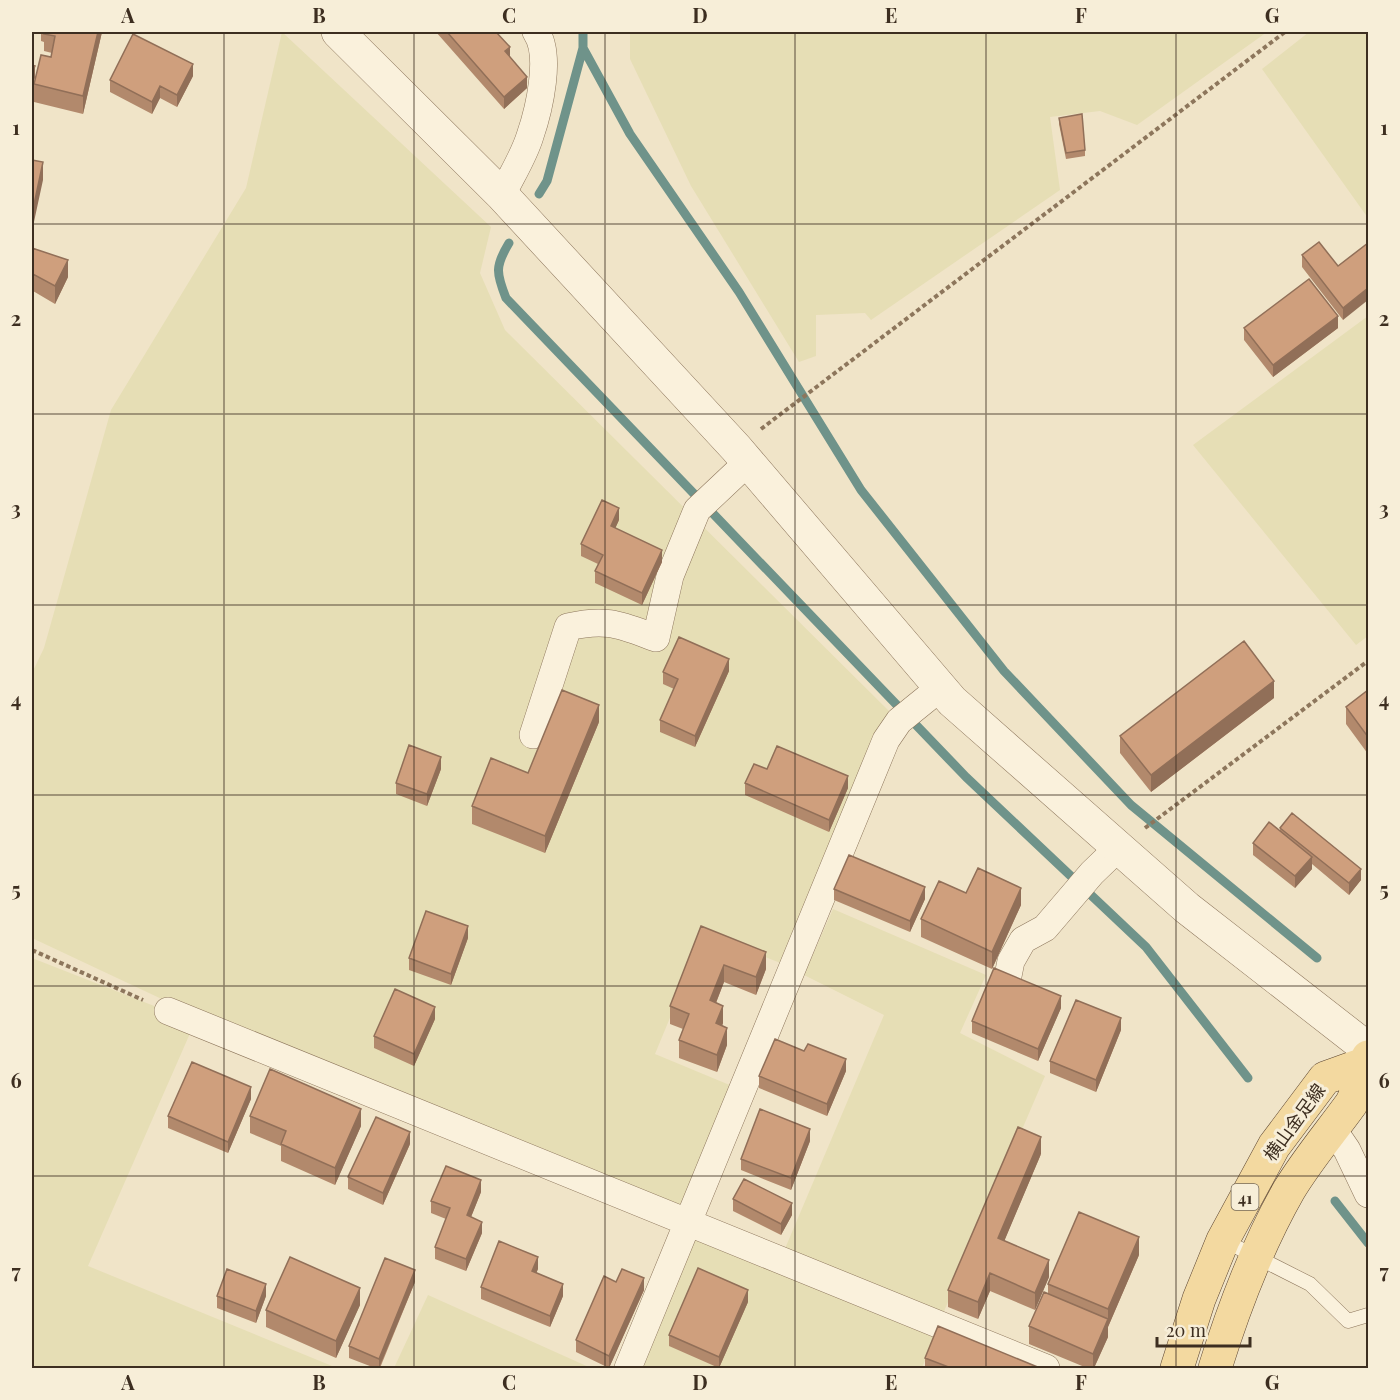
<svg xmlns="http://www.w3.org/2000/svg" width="1400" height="1400" font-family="'Playfair Display','Noto Sans JP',serif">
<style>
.farmland{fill:#e6deb5}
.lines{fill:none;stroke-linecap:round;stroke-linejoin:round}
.stream{stroke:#6f938a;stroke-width:9}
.service-casing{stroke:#8d765c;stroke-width:15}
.minor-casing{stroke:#8d765c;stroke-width:28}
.tertiary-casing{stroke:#8d765c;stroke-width:34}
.primary-casing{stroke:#5b4430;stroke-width:34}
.path{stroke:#8d765c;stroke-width:4;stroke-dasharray:4.5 3;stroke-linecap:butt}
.service{stroke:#faf1dc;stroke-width:14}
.minor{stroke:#faf1dc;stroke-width:27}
.tertiary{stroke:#faf1dc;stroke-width:33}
.primary{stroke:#f3d9a0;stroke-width:33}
.wall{fill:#b2896c}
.shaded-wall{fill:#916f58}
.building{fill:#cf9f7d;stroke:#916f58;stroke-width:1.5}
.grid{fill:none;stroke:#3d2e20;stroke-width:1.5;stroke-opacity:0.55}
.labels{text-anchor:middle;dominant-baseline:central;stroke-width:6;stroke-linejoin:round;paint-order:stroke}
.shield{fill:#f7eed8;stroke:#756857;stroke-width:1.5}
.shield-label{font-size:16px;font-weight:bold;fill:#3d2e20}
.street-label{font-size:18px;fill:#3d2e20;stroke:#f7eed8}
.neatline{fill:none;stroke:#3d2e20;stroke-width:2}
.grid-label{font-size:20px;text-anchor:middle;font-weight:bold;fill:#3d2e20}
</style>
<rect width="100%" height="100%" fill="#f0e4c8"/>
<path class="farmland" d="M282,32L491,227L480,273L505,330L892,714L783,964L705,933L655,1054L732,1086L681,1210L183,1009L32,938V673L44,648L111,410L246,188Z
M630,32H1267L1137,125L1100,111L1050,117L1060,190L871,320L865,313L816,315V356L799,362L691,186L630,59Z
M1309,32H1368V218L1262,69Z
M1368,316V636L1356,645L1193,445Z
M833,909L986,975L960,1033L1045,1076L942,1316L784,1251L884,1015L804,975Z
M32,958L195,1022L88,1266L337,1368H32Z
M695,1234L935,1335L922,1368H638Z
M428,1295L591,1368H394Z"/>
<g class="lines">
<path class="stream" d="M583,48L630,134L739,292L861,490L1004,671L1131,805L1317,958
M539,194L547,181L583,48V32
M509,243C495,266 496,273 506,298L966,777L1146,947L1248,1078
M1335,1201L1368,1243"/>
<g class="service-casing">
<path id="service" d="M1223,1240L1310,1284L1348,1321L1368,1315"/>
</g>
<g class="minor-casing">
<path id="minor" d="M502,195C511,176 524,156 530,136C539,110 552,55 536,32
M533,735L568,627C607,618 620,625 656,638L670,576L697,510L748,462
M1006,986L1011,961L1023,940L1045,928L1092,873L1118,848
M168,1011L1046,1368
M1332,1128L1347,1150L1368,1194
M628,1368L886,740L899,721L941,687"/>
</g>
<g class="tertiary-casing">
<path id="tertiary" d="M338,32L502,195L736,448L952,701L1187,908L1368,1049"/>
</g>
<g class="primary-casing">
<path id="primary" d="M1177,1368L1199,1299L1223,1240L1274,1146L1325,1078L1364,1064
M1215,1368C1234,1307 1257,1246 1289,1190C1307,1160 1330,1133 1351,1104C1360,1090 1358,1071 1368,1057"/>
</g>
<path class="path" d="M761,429L1285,32
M1145,828L1368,661
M32,950L143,1000"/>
<use href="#service" class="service"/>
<use href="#minor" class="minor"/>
<use href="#tertiary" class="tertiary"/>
<use href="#primary" class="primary"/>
</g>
<path class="wall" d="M41,32H102L83,114L34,102V84L51,57L52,53L44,51V42L41,41Z
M436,32H496L527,88L504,109Z
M193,76L177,107L160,98L152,114L110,92V80Z
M1059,118L1085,150V156L1066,159L1059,124Z
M1368,243L1343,320L1302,267V255L1338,266Z
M32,248L68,277L55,304L33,291L32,294Z
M1244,328H1338L1273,377L1244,340Z
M619,520L615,528L662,562L642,605L595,583V571L598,564L581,556V544Z
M729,671L695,747L660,732V720L674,689L663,684V672Z
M1368,690V754L1346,724V707Z
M1274,698L1151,792L1120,753V736Z
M599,722L545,853L472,824V806L528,773Z
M441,769L427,806L396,794V783Z
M767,769L848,788L829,832L745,795V783Z
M1280,828L1361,880L1349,895L1312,864V869L1295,888L1253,855V843L1280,832Z
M834,889L925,899L910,932L834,900Z
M966,893L1021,905L992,969L921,937V919Z
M701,926L766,969L756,995L724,982L716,1003L723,1023L722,1026L727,1045L717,1072L679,1058V1040L683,1029L670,1024V1006Z
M468,938L451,985L409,970V958Z
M1061,1008L1038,1061L972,1033V1021Z
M435,1019L414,1066L374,1048V1036Z
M1121,1030L1096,1092L1050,1073V1061Z
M846,1071L827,1116L759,1088V1076Z
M251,1099L228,1153L168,1128V1116Z
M250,1116L361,1126L335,1185L281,1161V1146L250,1133Z
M810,1141L791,1190L741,1170V1159Z
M410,1144L383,1205L348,1189V1177Z
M1041,1154L1004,1241L1049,1277L1035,1310L990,1291L978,1319L948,1307V1290Z
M481,1192L471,1217L482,1233L466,1271L435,1259V1247L446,1219L431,1213V1201Z
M733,1199L792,1215L781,1235L733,1211Z
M1139,1255L1108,1327V1337L1094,1368H1087L1029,1344V1326L1048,1294V1284Z
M538,1269L536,1273L563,1296L550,1327L481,1299V1287Z
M415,1282L380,1368H375L349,1358V1346Z
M616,1282L644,1290L609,1368L576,1352V1340Z
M217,1296H266L256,1323L217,1308Z
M748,1302L719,1368L669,1346V1335Z
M360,1305L336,1358L266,1327V1310Z
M925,1358L1040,1368H925Z"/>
<path class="shaded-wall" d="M98,32H102L83,114V96Z
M510,47V59L505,51Z
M33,52V64L32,67V55Z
M193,64V76L177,107V95Z
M35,66V78L32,85V73Z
M527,77V88L504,109V97Z
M160,86V98L152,114V102Z
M43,162V180L32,231V214Z
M68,260V277L55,304V286Z
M33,274V291L32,294V277Z
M1368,288V300L1343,320V308Z
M1338,316V328L1273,377V365Z
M619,508V520L611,538V526Z
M662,550V562L642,605V593Z
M729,659V671L695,747V736Z
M1274,681V698L1151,792V775Z
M599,705V722L545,853V836Z
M441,757V769L427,806V794Z
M848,776V788L829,832V820Z
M1312,857V869L1295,888V876Z
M1361,869V880L1349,895V883Z
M925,887V899L910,932V921Z
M1021,888V905L992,969V952Z
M468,926V938L451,985V974Z
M766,952V969L756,995V977Z
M724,965V982L710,1018V1000Z
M1061,996V1008L1038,1061V1049Z
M723,1006V1023L716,1041V1023Z
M435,1007V1019L414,1066V1054Z
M1121,1018V1030L1096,1092V1080Z
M727,1028V1045L717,1072V1055Z
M846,1059V1071L827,1116V1104Z
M251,1087V1099L228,1153V1142Z
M361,1109V1126L335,1185V1168Z
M810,1129V1141L791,1190V1178Z
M410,1132V1144L383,1205V1193Z
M1041,1137V1154L998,1256V1238Z
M481,1180V1192L467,1227V1215Z
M792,1203V1215L781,1235V1224Z
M482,1222V1233L466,1271V1259Z
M1139,1237V1255L1108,1327V1309Z
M538,1257V1269L532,1283V1271Z
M1049,1260V1277L1035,1310V1293Z
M415,1270V1282L379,1368V1359Z
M990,1273V1291L978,1319V1302Z
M644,1278V1290L609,1368V1356Z
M266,1284V1296L256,1323V1311Z
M563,1284V1296L550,1327V1316Z
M360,1288V1305L336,1358V1341Z
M748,1290V1302L719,1368V1357Z
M1108,1319V1337L1094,1368H1093V1354Z"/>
<path class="building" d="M45,32H98L83,96L34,84L41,55L51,57L55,36L44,34Z
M447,32H496L510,47L505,51L527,77L504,97Z
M133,34L193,64L177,95L160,86L152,102L110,80Z
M32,65L35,66L32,73Z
M1082,114L1085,150L1066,153L1059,118Z
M32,160L43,162L32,214Z
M1319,242L1338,266L1368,243V288L1343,308L1302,255Z
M32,248L68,260L55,286L33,274L32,277Z
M1309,279L1338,316L1273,365L1244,328Z
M602,500L619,508L611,526L662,550L642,593L595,571L603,555L581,544Z
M679,637L729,659L695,736L660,720L678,679L663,672Z
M1244,641L1274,681L1151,775L1120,736Z
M562,690L599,705L545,836L472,806L491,758L528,773Z
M1368,690V737L1346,707Z
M409,745L441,757L427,794L396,783Z
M777,746L848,776L829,820L745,783L754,764L767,769Z
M1292,813L1361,869L1349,883L1280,828Z
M1269,822L1312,857L1295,876L1253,843Z
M849,855L925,887L910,921L834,889Z
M978,868L1021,888L992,952L921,919L939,881L966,893Z
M426,911L468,926L451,974L409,958Z
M701,926L766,952L756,977L724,965L710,1000L723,1006L716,1023L727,1028L717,1055L679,1040L689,1014L670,1006Z
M994,968L1061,996L1038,1049L972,1021Z
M395,989L435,1007L414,1054L374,1036Z
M1076,1000L1121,1018L1096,1080L1050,1061Z
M775,1039L804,1051L808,1044L846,1059L827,1104L759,1076Z
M192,1062L251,1087L228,1142L168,1116Z
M270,1069L361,1109L335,1168L281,1144L286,1131L250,1116Z
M760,1109L810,1129L791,1178L741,1159Z
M376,1117L410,1132L383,1193L348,1177Z
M1018,1127L1041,1137L998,1238L1049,1260L1035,1293L990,1273L978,1302L948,1290Z
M446,1166L481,1180L467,1215L482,1222L466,1259L435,1247L450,1208L431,1201Z
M744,1179L792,1203L781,1224L733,1199Z
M1079,1212L1139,1237L1108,1309L1048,1284Z
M499,1241L538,1257L532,1271L563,1284L550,1316L481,1287Z
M290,1257L360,1288L336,1341L266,1310Z
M385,1258L415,1270L379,1359L349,1346Z
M698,1268L748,1290L719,1357L669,1335Z
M227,1269L266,1284L256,1311L217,1296Z
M622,1269L644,1278L609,1356L576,1340L604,1276L616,1282Z
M1044,1292L1108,1319L1093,1354L1029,1326Z
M938,1326L1040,1368H951L925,1358Z"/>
<path class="grid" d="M224,32V1368M414,32V1368M605,32V1368M795,32V1368M986,32V1368M1176,32V1368M32,224H1368M32,414H1368M32,605H1368M32,795H1368M32,986H1368M32,1176H1368"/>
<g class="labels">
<rect class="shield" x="1231.5" y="1184" width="27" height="26" rx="4.5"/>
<g class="shield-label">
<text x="1245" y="1197">41</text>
</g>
<g class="street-label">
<text transform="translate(1294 1122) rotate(-54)">横山金足線</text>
</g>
</g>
<rect width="1400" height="1400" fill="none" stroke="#f7eed8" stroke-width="66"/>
<path d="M1157 1337v9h93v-9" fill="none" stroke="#3d2e20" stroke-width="3"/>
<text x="1166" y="1337" font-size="18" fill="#3d2e20" stroke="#f7eed8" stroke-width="4.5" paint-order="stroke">20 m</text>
<rect x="33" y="33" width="1334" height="1334" class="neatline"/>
<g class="grid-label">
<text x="128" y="23">A</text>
<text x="319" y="23">B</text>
<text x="509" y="23">C</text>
<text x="700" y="23">D</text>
<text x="891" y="23">E</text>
<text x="1081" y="23">F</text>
<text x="1272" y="23">G</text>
<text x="16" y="135">1</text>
<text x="1384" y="135">1</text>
<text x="16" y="326">2</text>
<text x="1384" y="326">2</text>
<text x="16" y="516">3</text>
<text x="1384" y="516">3</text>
<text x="16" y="707">4</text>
<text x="1384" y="707">4</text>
<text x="16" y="897">5</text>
<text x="1384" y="897">5</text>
<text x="16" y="1088">6</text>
<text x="1384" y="1088">6</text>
<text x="16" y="1279">7</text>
<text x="1384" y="1279">7</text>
<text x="128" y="1390">A</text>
<text x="319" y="1390">B</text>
<text x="509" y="1390">C</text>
<text x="700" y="1390">D</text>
<text x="891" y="1390">E</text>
<text x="1081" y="1390">F</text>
<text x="1272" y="1390">G</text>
</g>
</svg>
